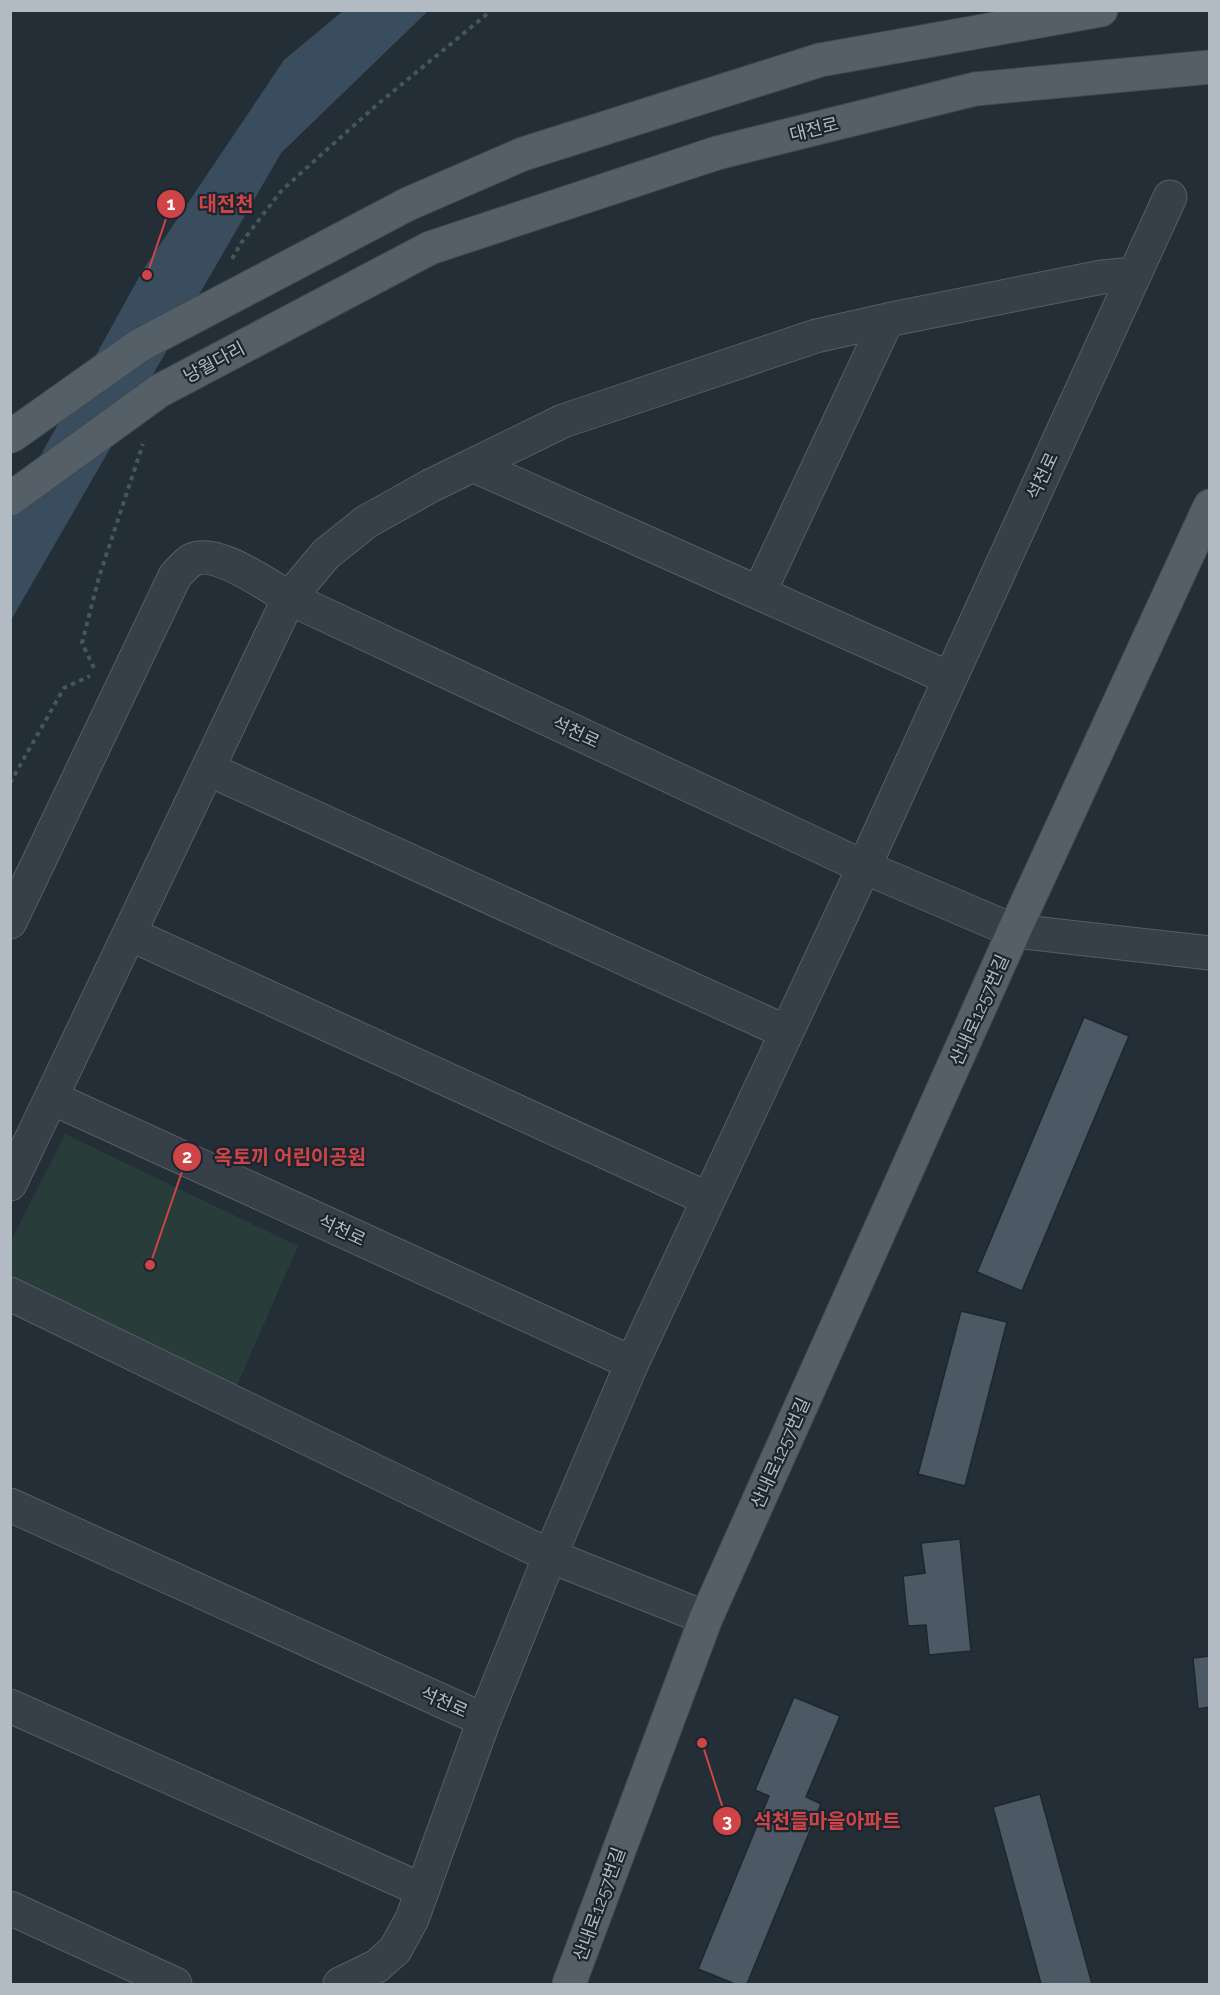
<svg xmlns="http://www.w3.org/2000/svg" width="1220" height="1995" font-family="Raleway,'Noto Sans KR',sans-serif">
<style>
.green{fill:#283c3a}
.water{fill:#3a4d5f}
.building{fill:#4c5863;stroke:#1e272f;stroke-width:1.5}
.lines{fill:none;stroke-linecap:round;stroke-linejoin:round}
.minor-casing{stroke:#555e66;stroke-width:35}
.major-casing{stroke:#404951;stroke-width:35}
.path{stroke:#455757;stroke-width:4;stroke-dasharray:4.5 4.5;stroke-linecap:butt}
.minor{stroke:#374048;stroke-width:33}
.major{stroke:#555f68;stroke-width:33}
.major-bridge-casing{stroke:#404951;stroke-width:35;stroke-linecap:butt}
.major-bridge{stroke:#555f68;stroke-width:33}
.labels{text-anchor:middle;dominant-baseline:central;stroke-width:4.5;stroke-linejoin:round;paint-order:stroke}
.street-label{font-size:18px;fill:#b2bbc4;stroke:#1c252d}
.leader{fill:none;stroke:#cf4547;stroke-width:2}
.callout-dot{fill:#cf4547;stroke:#1c252d;stroke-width:2}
.mark-label{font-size:18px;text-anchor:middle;font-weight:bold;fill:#fff}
.callout-label{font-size:20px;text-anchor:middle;font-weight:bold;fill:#cf4547;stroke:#1c252d;stroke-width:4.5;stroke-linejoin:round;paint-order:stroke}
</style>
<rect width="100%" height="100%" fill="#232e37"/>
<path class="green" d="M65,1134L298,1246L236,1388L11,1284V1241Z"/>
<path class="water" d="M343,11H428L281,153L11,620V509L143,270L284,60Z"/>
<path class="building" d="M1084,1017L1129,1036L1022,1291L977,1272Z
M961,1311L1007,1322L965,1486L918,1474Z
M960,1539L971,1651L929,1655L926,1625L908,1626L903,1576L925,1573L921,1543Z
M1210,1656V1707L1198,1709L1193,1658Z
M794,1697L840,1716L806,1797L821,1804L747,1984H735L698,1969L769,1796L755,1790Z
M1040,1794L1092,1984H1041L993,1807Z"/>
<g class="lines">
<g class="minor-casing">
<path id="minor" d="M473,465L949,678
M759,593L887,320
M208,769L786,1032
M10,922L175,576C180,571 186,563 192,560C216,548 267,585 289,598L864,867L1014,931L1210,953
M130,934L708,1199
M52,1098L632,1363
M10,1184L289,598L326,554L366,522L430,486L563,421L816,336L887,320L1102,277L1134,274
M10,1294L550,1556L706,1618
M10,1505L484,1720
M10,1706L422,1890
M10,1908L175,1984
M340,1984L377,1966L395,1950L412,1919L484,1720L550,1556L632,1363L864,867L1170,197"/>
</g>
<g class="major-casing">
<path id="major" d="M408,204L523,154L820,60L1101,10
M430,248L717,153L975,89L1210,67
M569,1984L706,1618L1014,931L1210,506"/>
</g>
<path class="path" d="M232,259L241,243L282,190L379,103L492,10
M94,668L82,643L99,577L143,444
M10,783L64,688L90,676"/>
<use href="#minor" class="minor"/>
<use href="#major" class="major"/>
<g class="major-bridge-casing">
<path id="major-bridge" d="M10,437L140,345L408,204
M10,499L159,391L430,248"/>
</g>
<use href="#major-bridge" class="major-bridge"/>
</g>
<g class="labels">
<g class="street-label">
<text transform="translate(814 129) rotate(-14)">대전로</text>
<text transform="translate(214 362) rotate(-28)">낭월다리</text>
<text transform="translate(1042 476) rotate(-65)">석천로</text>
<text transform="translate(576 732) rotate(25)">석천로</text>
<text transform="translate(979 1010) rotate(-66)">산내로1257번길</text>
<text transform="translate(342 1230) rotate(25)">석천로</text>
<text transform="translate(780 1453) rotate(-66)">산내로1257번길</text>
<text transform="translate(444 1702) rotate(24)">석천로</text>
<text transform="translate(599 1904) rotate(-70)">산내로1257번길</text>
</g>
</g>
<path class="leader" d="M147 275L171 204M150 1265L187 1157M702 1743L727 1821"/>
<g class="callout-dot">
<circle cx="147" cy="275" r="6"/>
<circle cx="150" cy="1265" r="6"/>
<circle cx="702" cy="1743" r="6"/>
<circle cx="171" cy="204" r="15"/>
<circle cx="187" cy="1157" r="15"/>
<circle cx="727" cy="1821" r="15"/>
</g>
<g class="mark-label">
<text x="171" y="210">1</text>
<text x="187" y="1163">2</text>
<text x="727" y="1827">3</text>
</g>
<g class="callout-label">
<text x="226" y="211">대전천</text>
<text x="290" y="1164">옥토끼 어린이공원</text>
<text x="827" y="1828">석천들마을아파트</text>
</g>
<rect width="1220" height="1995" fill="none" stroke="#b2bbc4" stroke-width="24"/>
</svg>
